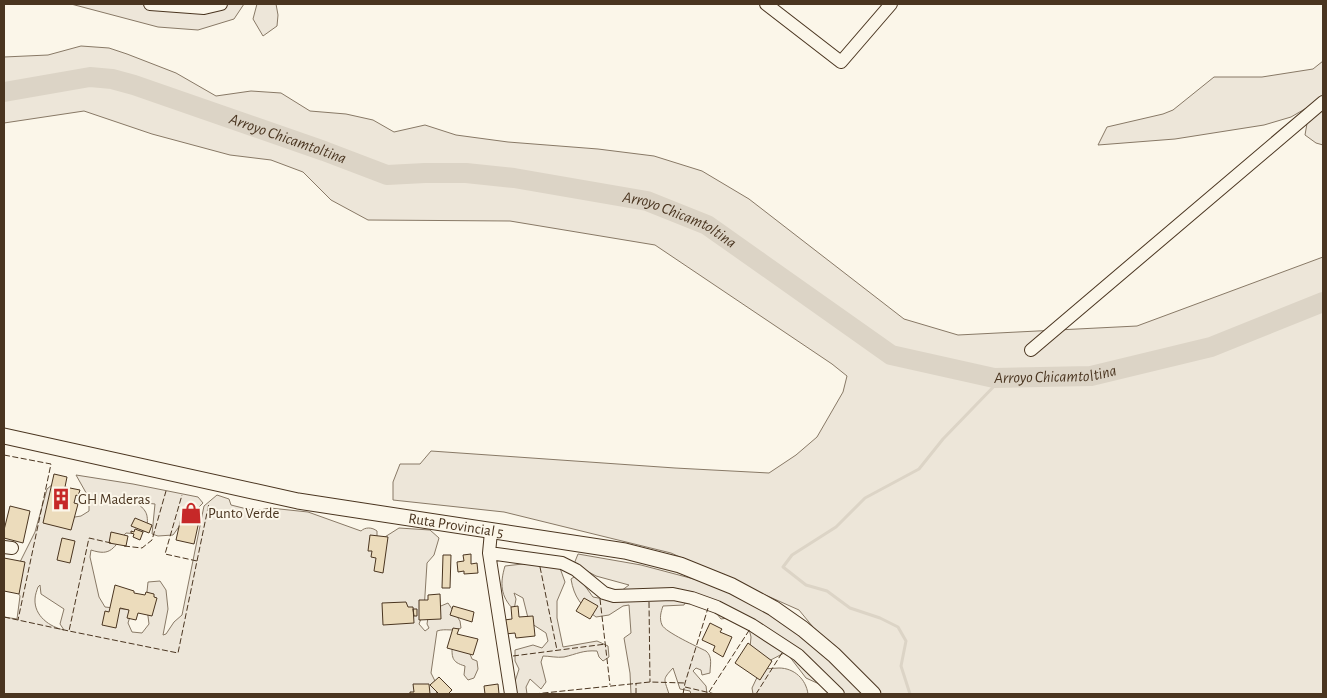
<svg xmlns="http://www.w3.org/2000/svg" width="1327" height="698" font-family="'Alegreya Sans',sans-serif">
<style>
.green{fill:#ede6d9;stroke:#887966;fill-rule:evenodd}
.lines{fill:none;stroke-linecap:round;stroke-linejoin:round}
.stream{stroke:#dcd4c6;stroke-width:3}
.river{stroke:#dcd4c6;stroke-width:20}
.building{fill:#ecdcbc;stroke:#4a3520}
.minor-casing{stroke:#4a3520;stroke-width:14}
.major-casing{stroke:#4a3520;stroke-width:17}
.minor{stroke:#fbf6e9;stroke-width:12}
.major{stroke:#fbf6e9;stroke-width:15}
.fence{stroke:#4a3520;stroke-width:1;stroke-dasharray:6 2.5;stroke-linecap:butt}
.labels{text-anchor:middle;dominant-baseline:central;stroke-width:4;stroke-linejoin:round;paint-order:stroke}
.poi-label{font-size:15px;fill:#4a3520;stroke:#fbf6e9;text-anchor:start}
.street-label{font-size:15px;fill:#4a3520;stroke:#fbf6e9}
.water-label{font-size:16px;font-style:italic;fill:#4a3520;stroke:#fbf6e9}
</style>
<rect width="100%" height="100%" fill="#fbf6e9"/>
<path class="green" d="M71,4H244L234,19L198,30L158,27Z
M257,4H276L278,15L277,26L263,36L253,19Z
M81,46L109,48L127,54L176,73L216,96L251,91L281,93L310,111L346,114L373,120L394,132L425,125L456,135L508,142L598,149L654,156L702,171L749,199L904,319L958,335L1137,326L1323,257V694H868L799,610L671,553L504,512L393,500V482L400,464H420L431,451L675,468L769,473L796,455L817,437L843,392L847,376L832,364L655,245L510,221L368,220L331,200L303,172L271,160L230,155L152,134L84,111L4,123V57L48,55Z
M1323,61V145L1316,143L1305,135L1310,106L1291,117L1264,125L1175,139L1098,145L1107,127L1163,114L1173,110L1214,77H1262L1313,69Z
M76,475L133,484L198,497L203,503L197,509L189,513L173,535L158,536L152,534L155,504L136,502C148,512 148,514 147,530L139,534L126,533C113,547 112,557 91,550L90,557L99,597L105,607L132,610L128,623L132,632L142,633L149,624L146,601L148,582L160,581L166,590L168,609L163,635L166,634L174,622L182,615L204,506L217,495L229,499L231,505L255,511L270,508L308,512L361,531C365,527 372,527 377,531V542L399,528L430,530L439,538L434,555L427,563L424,611L419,624L425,631L429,628L427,624L429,611L448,603L460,621L461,628C452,632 446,628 437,631L431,673L438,687L436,694H4V617L17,619L20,596L14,585L15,572L35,532L47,489L59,479L63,519L81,516L89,511V498ZM40,585L41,594L64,609L60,624L64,630C50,627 34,616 35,599C35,595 37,590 38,587Z
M578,554L641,565L709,583L766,608L804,636L866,694H841L806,678L786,652L765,663L750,648L751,637L747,620L741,616L721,619L717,614L715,602L685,603L684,605L663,606C661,612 659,618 662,625C665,632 698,647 706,651C713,657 710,665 710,673L702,675L701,670L696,668L693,671L706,686L707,694H691L690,691L680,689L673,668C662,680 664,678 669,694H631L630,673L624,638L631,633L629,605L623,606L609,615L596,617C581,606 574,597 571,579L577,575L593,597L609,600L629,585L596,576L574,564Z
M531,563L560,568L565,582L557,601V618L563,647L597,641L608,646L609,657L603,661L599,657L597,651C583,650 577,654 564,657C557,658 549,656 543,656L541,662L546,682L541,689L530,679L526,687L527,694H511L519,669L515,661V650L533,645L542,648L548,641L546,633L529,622L523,598L514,593L516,599L514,610C500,596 500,583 505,566Z
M452,644L468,649L472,659L477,661L478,669L474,678L468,680L464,675L465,666C451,662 452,657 452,644Z
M779,668C794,668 806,679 808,694H753L752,688L761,669Z"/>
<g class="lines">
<path class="stream" d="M1308,308L1323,306
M910,694L901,666L906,641L898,627L880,618L850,608L827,591L806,585L783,567L792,555L836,527L865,498L919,469L943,439L1002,378"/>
<path class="river" id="s1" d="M4,92L90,77L112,79L134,85L324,151L387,175L425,173H466L514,178L647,201L707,225L891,355L994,378L1091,376L1211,347L1323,302"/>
</g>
<path class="building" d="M54,474L67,477L65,487L80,490L78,496L76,495L74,503L78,504L71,530L43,523Z
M10,506L30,511L23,543L4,538V530Z
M183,509L201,512L194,544L176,540Z
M135,518L152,525L149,533L131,526Z
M135,529L143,532L140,540L133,537L134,534L131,533V531L134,532Z
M111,532L128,536L126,546L109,543Z
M370,535L388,537L383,573L374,571L376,558L371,557L372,551H368Z
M62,538L75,541L70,563L57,560Z
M471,554V564L477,563L478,573L464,574V571L458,572L457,562L464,561L463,555Z
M443,555H451L450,588H442Z
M4,558L25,562L19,594L4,591Z
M115,585L134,591V593L145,595L146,592L154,594V597L157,598L152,616L138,613L136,620L127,618L129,610L120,608L116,628L102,625L105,611L109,612Z
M440,594L441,619L419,620V600H428V595Z
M584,598L598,606L590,619L576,611Z
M406,602L408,607H413L414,623L383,625L382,603Z
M453,606L474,612L472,622L450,615Z
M518,606L519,617L533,616L535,636L516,638L515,633L505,634L504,620L512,619L511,607Z
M413,609H417V616H414Z
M710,623L722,629L720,632L732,637L723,657L713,651L715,646L702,640Z
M453,628L459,629L457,634L478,639L473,655L447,648Z
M748,643L772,661L760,680L735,663Z
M439,677L452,690L448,694H439L430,685Z
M413,684H429L430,694H410V692H414Z
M498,684L499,694H485L484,686Z"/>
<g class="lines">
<g class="minor-casing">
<path id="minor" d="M150,4L204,8L221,4
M766,4L841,62L891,4
M1031,350L1323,102
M491,532L489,553L511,694
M4,547L12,548
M489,553L562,563L576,570L604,593L614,596L673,594L692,598L717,607L752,625L798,655L838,694"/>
</g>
<g class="major-casing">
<g id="major">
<path id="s2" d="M4,436L298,501L625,551L680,565L732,586L773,608L803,629L834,655L873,694"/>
</g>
</g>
<use href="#minor" class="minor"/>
<use href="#major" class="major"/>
<path class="fence" d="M4,455L51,464L18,620
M111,543L89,538L69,631L178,653L197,561L165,554L182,495
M124,546L142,548L152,540L166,491
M197,561L209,503
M540,567L557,650
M600,599L610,685
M649,602L650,682
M4,617L69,631
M513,656L606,644
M685,687L715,694
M709,692L750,629
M534,694L650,682L685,683
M636,694V683
M683,694L685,683L708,608
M756,694L782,653"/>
</g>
<defs>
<g id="building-bare" transform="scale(1.725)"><path d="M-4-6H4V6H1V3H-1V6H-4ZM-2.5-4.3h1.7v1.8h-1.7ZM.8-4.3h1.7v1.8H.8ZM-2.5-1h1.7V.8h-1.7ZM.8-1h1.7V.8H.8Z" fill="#c62828" stroke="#fbf6e9" stroke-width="2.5" paint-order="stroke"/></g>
<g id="shop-bare" transform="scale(1.725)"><path d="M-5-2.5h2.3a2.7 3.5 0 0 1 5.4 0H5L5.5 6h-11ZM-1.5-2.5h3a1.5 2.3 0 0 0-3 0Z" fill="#c62828" stroke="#fbf6e9" stroke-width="2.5" paint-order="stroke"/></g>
</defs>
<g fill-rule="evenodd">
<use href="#building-bare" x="61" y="499"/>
<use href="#shop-bare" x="191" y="513"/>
</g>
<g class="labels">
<g class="poi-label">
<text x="78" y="499">GH Maderas</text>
<text x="208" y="513">Punto Verde</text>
</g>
<g class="street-label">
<text stroke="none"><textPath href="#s2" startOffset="461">Ruta Provincial 5</textPath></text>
</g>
<g class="water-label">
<text stroke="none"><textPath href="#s1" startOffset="295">Arroyo Chicamtoltina</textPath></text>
<text stroke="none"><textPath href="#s1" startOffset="700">Arroyo Chicamtoltina</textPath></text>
<text stroke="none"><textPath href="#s1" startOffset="1120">Arroyo Chicamtoltina</textPath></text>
</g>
</g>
<rect width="1327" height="698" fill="none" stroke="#4a3520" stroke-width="10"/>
</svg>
